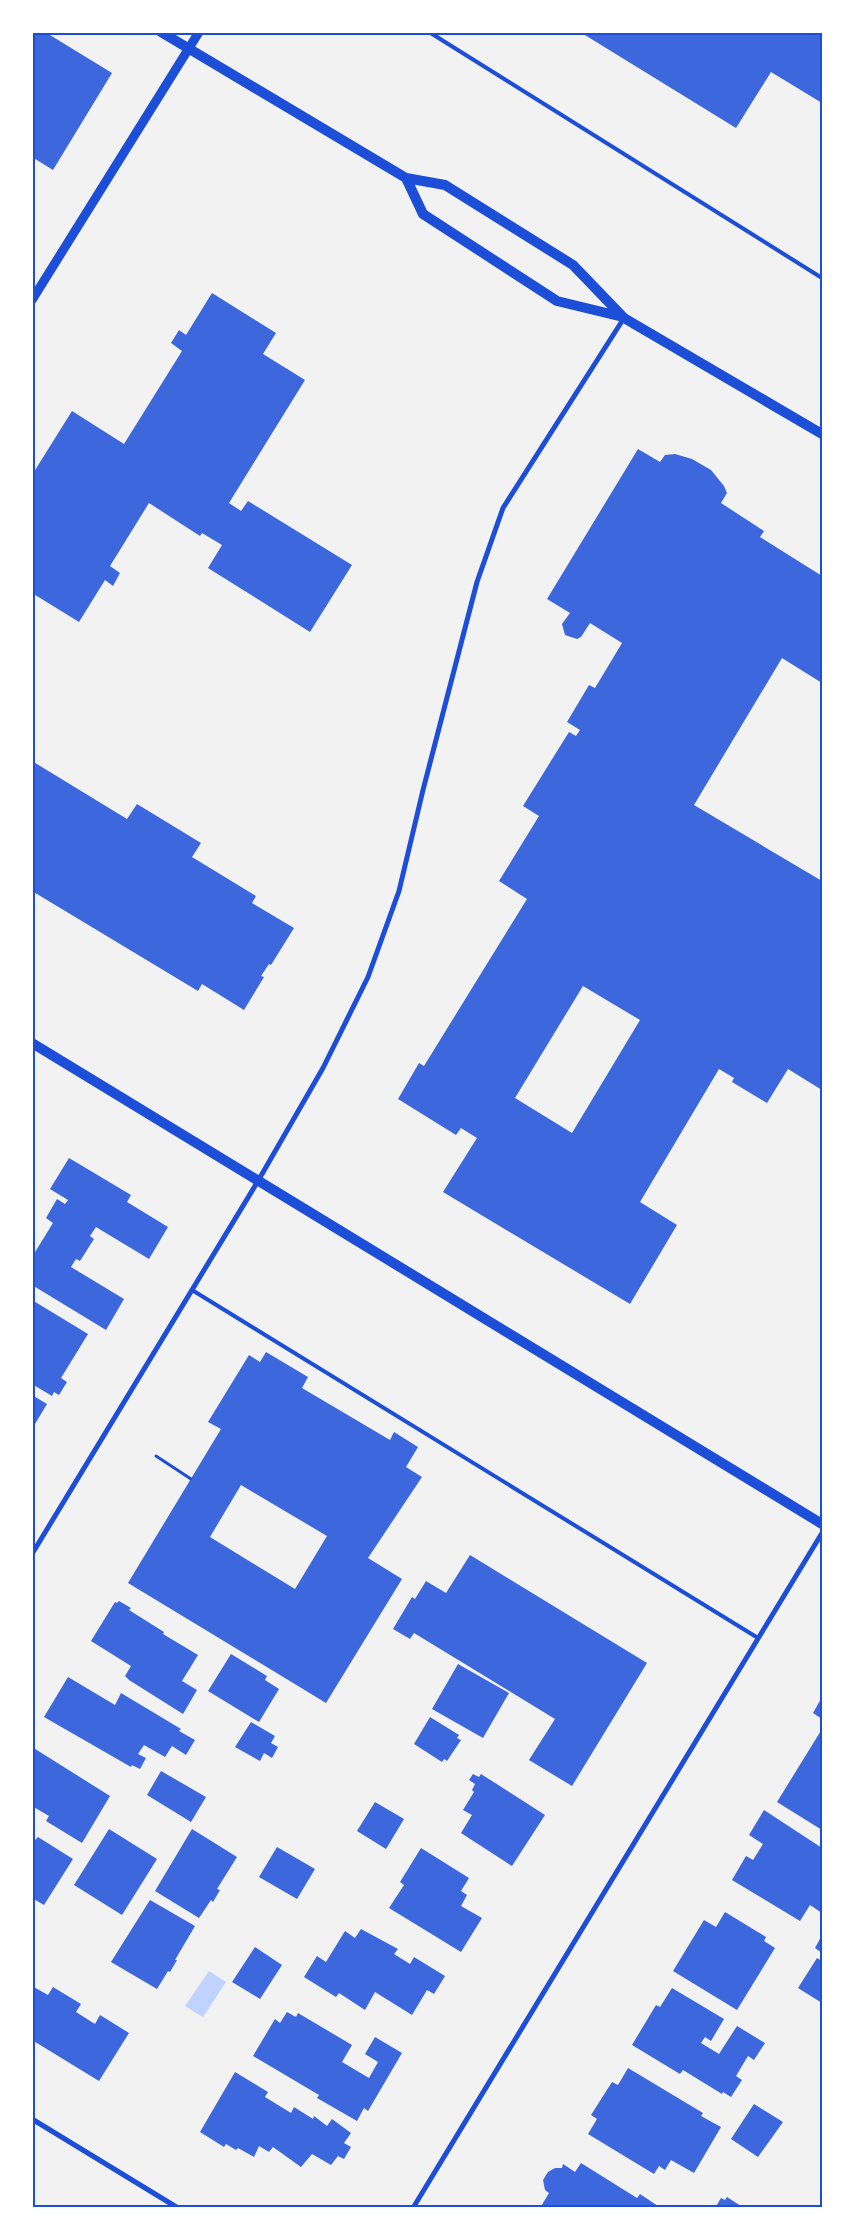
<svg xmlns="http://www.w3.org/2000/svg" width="855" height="2240" font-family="Barlow,sans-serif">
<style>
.water{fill:#bfd3fe}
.building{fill:#3d67dc;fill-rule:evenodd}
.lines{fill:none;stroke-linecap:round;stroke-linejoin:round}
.path{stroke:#1d4ed8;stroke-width:3}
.service{stroke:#1d4ed8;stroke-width:4}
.minor{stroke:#1d4ed8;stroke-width:5}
.tertiary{stroke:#1d4ed8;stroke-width:9}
.secondary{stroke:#1d4ed8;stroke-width:10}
.neatline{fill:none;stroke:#1d4ed8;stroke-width:2}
</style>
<rect width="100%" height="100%" fill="#f2f2f2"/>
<path class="water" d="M209,1971L226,1982L203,2017L185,2006Z"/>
<path class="building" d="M32,32H45L112,73L53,170L32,157Z
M580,32H822V103L771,72L736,128Z
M212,293L276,333L263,354L305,380L229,503L241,511L248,501L352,565L310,632L208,568L222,545L202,533L200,536L149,503L110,566L120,573L113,586L105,580L79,622L32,593V475L72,411L124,444L182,351L171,343L179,330L186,335Z
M638,449L660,462L665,455L675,454L692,459L711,470L724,486L727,493L721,503L764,531L760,537L822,576V683L782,658L694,805L822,881V1090L788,1069L767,1103L732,1082L734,1078L719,1069L640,1202L677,1225L630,1304L443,1192L477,1138L461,1128L456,1135L398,1099L419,1063L424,1066L527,899L499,881L539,816L523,806L569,732L576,736L580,730L567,722L589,685L595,688L622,643L590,623L581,637L577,639L565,635L562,624L570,613L547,599ZM583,986L640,1020L572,1133L515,1098Z
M32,761L127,819L137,804L201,843L192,857L256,896L252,903L294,928L271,965L269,964L261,976L264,977L244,1010L202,984L198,991L32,891Z
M69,1158L131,1195L127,1202L168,1227L149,1259L96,1227L90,1236L94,1239L80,1261L76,1259L71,1267L124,1299L106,1330L32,1285V1257L53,1223L46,1218L57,1199L65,1204L68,1200L50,1189Z
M32,1300L88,1334L61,1378L67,1382L59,1395L54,1392L52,1396L32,1384Z
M266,1352L308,1377L302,1388L390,1440L394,1432L418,1447L406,1467L422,1477L368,1558L402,1579L326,1703L128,1583L221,1429L208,1422L249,1355L260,1362ZM241,1485L327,1536L295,1589L210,1537Z
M32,1395L47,1404L32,1429Z
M470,1555L647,1663L572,1786L529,1760L555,1719L414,1633L410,1639L393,1629L412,1597L415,1599L426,1581L446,1593Z
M119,1601L131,1608L129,1610L164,1632L163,1634L198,1655L182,1681L197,1690L183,1714L129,1680L125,1676L131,1666L91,1641L115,1602L117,1603Z
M231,1654L267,1676L265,1680L279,1689L259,1722L208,1691Z
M458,1664L509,1693L483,1738L432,1709Z
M68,1677L115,1705L121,1693L181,1729L179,1731L195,1740L186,1755L172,1746L165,1757L144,1745L138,1754L146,1758L140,1769L132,1765L131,1767L44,1717Z
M822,1697V1719L813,1713Z
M430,1717L459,1735L457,1738L461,1740L447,1761L444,1759L442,1762L414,1744Z
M251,1722L275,1736L271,1743L278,1747L272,1758L264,1753L260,1761L235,1747Z
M822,1729V1830L777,1802Z
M32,1747L110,1796L82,1843L46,1821L49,1816L32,1806Z
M161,1771L206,1797L191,1822L147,1795Z
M473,1774L479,1777L481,1774L545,1815L512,1866L461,1833L472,1815L463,1810L474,1792L472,1790L475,1784L469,1780Z
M375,1802L404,1819L386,1849L357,1831Z
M764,1810L822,1848V1913L810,1905L800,1921L732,1880L746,1856L753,1860L763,1844L749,1835Z
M109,1829L157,1859L122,1915L74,1885Z
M192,1829L237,1857L217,1889L220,1890L213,1902L211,1900L199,1918L155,1891Z
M38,1837L73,1859L44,1905L32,1898V1840L34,1841Z
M277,1847L315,1869L297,1899L259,1877Z
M421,1848L469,1878L461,1891L467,1895L461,1906L482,1918L461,1952L389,1908L404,1885L400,1882Z
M150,1900L195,1926L175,1960H177L170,1972L168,1971L157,1989L111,1962Z
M725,1912L766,1937L764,1941L775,1948L737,2010L673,1971L704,1920L716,1927Z
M361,1929L398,1949L394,1954L410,1964L414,1957L445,1976L434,1994L427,1990L412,2015L375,1992L365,2010L339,1993L336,1997L304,1977L317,1956L326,1962L345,1931L355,1938Z
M822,1935V1953L815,1948Z
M255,1947L282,1965L260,1999L232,1982Z
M817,1958L822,1961V2003L798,1988Z
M32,1986L48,1995L53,1987L81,2004L76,2012L95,2024L100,2015L129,2033L99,2081L32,2040Z
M672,1988L724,2019L711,2041L705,2037L701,2043L719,2054L737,2026L765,2043L754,2060L748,2056L736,2076L742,2080L731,2097L723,2092L722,2094L683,2070L680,2074L632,2045L656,2005L660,2007Z
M287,2012L296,2017L298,2013L352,2045L342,2062L369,2078L378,2062L365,2054L375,2037L402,2053L368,2111L364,2108L357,2121L317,2098L319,2095L253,2056L275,2019L280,2023Z
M628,2068L703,2113L701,2116L721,2127L694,2173L671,2160L665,2170L659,2166L654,2174L588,2134L597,2119L591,2115L612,2082L618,2085Z
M235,2072L268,2092L265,2097L291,2113L294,2107L313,2119L314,2116L327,2126L332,2119L351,2133L344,2143L351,2147L344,2159L338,2156L331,2165L312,2154L301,2167L273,2147L269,2152L259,2146L254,2157L238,2148L236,2150L226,2144L224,2147L200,2132Z
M754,2104L783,2122L758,2157L731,2139Z
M581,2163L637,2198L640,2194L661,2208H540L549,2193L545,2190L543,2180L548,2172L555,2168H562L563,2164L575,2172Z
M727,2197L744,2208H715L721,2198L725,2200Z"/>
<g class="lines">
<path class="path" d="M156,1456L191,1479"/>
<path class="service" d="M429,32L822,278
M192,1290L758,1638"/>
<path class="minor" d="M32,1554L258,1181L323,1068L368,977L399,891L423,790L477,582L503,508L624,318
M32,2119L178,2208
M413,2208L822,1533"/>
<path class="tertiary" d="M32,300L199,32"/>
<path class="secondary" d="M161,32L406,178L445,185L573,265L624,318L822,434
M406,178L423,214L557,301L623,317
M32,1043L822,1524"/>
</g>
<rect width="855" height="2240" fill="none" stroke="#ffffff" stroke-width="68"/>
<rect x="34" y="34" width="787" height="2172" class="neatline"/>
</svg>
